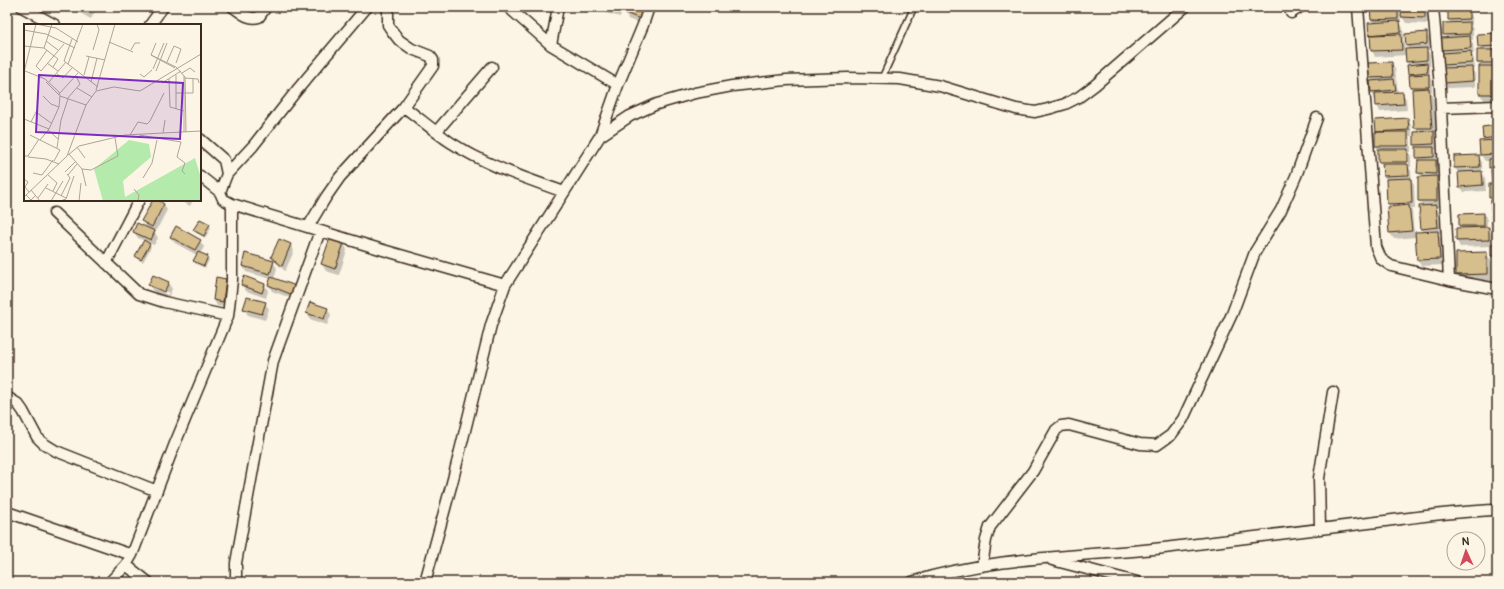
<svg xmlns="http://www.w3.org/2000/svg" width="1504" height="589" font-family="Pangolin,sans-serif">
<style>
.shadow{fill:#0003;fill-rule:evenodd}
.building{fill:#d7be8d;stroke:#3b2a1e}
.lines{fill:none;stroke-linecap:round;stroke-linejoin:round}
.service-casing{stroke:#3b2a1e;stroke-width:8}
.minor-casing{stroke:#3b2a1e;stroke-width:13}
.service{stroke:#fcf5e5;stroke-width:5}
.minor{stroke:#fcf5e5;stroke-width:10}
.inset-road{fill:none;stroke:#afa495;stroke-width:1}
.view{fill:#7b2cbf;fill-opacity:0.15;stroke:#7b2cbf;stroke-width:2}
.inset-edge{fill:none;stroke:#3b2a1e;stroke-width:2}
</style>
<rect width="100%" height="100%" fill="#fcf5e5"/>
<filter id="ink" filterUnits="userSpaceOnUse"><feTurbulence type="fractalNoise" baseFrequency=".025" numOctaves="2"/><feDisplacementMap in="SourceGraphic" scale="8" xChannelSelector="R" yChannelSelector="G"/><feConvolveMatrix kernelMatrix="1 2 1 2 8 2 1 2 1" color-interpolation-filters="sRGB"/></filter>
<g filter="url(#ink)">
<path class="shadow" d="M69,7H97L91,19Z
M602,7H623L620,17L606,13Z
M626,7H649L643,25L628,19L624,12Z
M1369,7H1401V9H1399L1400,12L1401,24L1403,28L1404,38H1403L1404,41L1405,50H1409L1407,46L1426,33L1430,39V50H1427L1430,55V66H1428L1430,70V78L1432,81V92H1431L1434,99L1437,138V150H1435L1437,154V164L1439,168V179H1438L1440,183V207H1436L1439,212L1441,233L1438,234L1441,238L1443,265L1421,266L1418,260L1416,237L1394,239L1390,233L1388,208H1391L1388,204L1387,182L1384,175L1383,167L1379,161V151L1376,146V133H1378L1377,131L1408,119L1411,125L1412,136H1409L1411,139V152H1408L1411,156V167H1409L1411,171L1412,181L1414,185L1415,209H1411L1412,212L1414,233H1424L1422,229L1423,207L1419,201L1421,177L1418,172L1419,161L1415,145L1418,132L1415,128L1413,92L1411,87L1409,66L1407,61V55L1375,57L1372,50L1370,34L1374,23ZM1407,155H1409V166L1407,167Z
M1403,7H1426L1428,11V24L1406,23L1402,17Z
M1443,7H1472V11L1469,12L1472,16V25H1470L1473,29V40H1471L1473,43L1474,54H1472L1474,59L1475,69H1472L1475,74V87L1448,88L1445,82L1446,69L1444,65L1446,54L1443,49L1447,38L1444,34L1451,23L1449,19V13L1446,14Z
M1497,34V103H1486L1480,94V67H1481L1478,63L1481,51L1479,47L1478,35Z
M1392,63L1395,69L1398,93H1403L1406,99L1407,110L1380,112L1372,92V82H1373L1370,78Z
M1497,126V243L1495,241V230L1493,225L1494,216L1492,212V200L1490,197L1494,185L1492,171L1490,168V161H1485L1481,155L1480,142H1486L1484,138Z
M1478,156L1482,162V173L1485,178L1486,191L1464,192L1460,186L1459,174L1455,168V157Z
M154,200L164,204L167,210L155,233L158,238L154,245L149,243L151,247L143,262L138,259L136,256L145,241L138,238L134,232L147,228L142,221Z
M180,200H193L190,206Z
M1484,214L1487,220V228L1492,234V245H1497V262L1492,256V246L1460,247L1457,241L1461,228L1460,226Z
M209,225L211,228L205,238L196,233L194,230Z
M171,237L200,241L204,247L200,254L207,257L209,260L205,268L196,264L195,261L197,255L175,243Z
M331,240L344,244L347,250L339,275L326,271L322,264Z
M291,245L294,251L285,271L275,262L272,257Z
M1486,253L1492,262V283L1463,284L1457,274Z
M246,255L273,262L277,268L274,279L295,287L296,300L272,291L269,285L271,279L246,272L243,266Z
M226,280L229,286L226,307L217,306L214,300Z
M168,283L172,289L168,298L153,291L149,285ZM153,286L169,293L168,295L153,288Z
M265,284L268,291L266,298L246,291L242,285Z
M265,303L269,309L265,320L248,315L244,309Z
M327,308L331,315L327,325L310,319L307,313Z"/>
<path class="building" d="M601,7H618L617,12Z
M625,7H645L640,19L623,12Z
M1370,7H1398V19L1371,20Z
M1402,7H1425V18L1401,17Z
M1448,9H1469V19L1448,20Z
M1400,21L1401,32L1369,35L1368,23Z
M1470,22V34L1443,35V23Z
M1427,32V44L1406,46L1405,34Z
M1497,33V46L1478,47L1477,34Z
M1401,34L1402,50L1371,51L1370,35Z
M1470,36L1471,48L1442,50L1441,38Z
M1427,48V60L1406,62L1405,49Z
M1477,50H1497V63H1477Z
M1471,51L1472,63L1443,65L1442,53Z
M1392,62L1393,77L1369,78L1368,63Z
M1427,63L1428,72L1408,74L1407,65Z
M1479,66H1497V94H1479Z
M1472,67L1473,81L1444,83L1443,68Z
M1429,74V87H1410L1409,75Z
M1394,79L1396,90L1371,92L1370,81Z
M1429,88L1432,128H1414L1412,89Z
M1403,92L1404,104L1376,106L1375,93Z
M1408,118L1409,130L1376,132L1375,120Z
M1497,125V137L1483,139L1482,127Z
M1434,131V144L1414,145V132Z
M1375,132H1408V146H1375Z
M1497,140V154L1480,155L1479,141Z
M1416,147H1434V157L1416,158Z
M1378,149H1408V162H1378Z
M1479,155L1480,167L1454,168V156Z
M1497,158V167L1489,168V159Z
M1418,160H1436V174L1417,173Z
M1382,164H1408L1409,175L1383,176Z
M1491,170H1497V183H1492Z
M1482,171L1483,185L1459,187L1458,172Z
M1437,176V201H1418V177Z
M1411,178L1412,203L1387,204L1386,179Z
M1489,184H1497V197L1489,198Z
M153,200H158L164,204L152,227L141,221Z
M1491,200H1497V212H1491Z
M1409,205L1412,231L1389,233L1387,207Z
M1436,205L1438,227L1421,229L1419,206Z
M1484,213V226H1459V214Z
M1491,215H1497V225L1492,226Z
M200,219L210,224L204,236L193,230Z
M137,223L155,231L151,240L133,232Z
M176,226L201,240L195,250L170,237Z
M1489,227V240L1456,241V228Z
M1494,228H1497V241H1494Z
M1438,231L1440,259L1417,260L1415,232Z
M330,238L344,243L335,269L321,264Z
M279,239L291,244L282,266L271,257Z
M144,240L150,244L141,260L135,256Z
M1497,243V256H1491V244Z
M198,252L208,256L204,266L193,261Z
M1487,252V274L1456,275V253Z
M245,253L274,261L270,274L242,266Z
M153,275L169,282L164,292L148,285Z
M244,276L265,284L262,293L241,285Z
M216,277L226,279L223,302L213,300Z
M271,277L296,286L293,295L268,285Z
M247,297L266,302L262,314L243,309Z
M310,302L328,308L324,319L306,313Z"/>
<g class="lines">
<g class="service-casing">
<path id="service" d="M882,78L914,7"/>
</g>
<g class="minor-casing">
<path id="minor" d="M22,7L55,25
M233,7C242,13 248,20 259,17L266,7
M508,7L551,45L618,85
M1358,7L1376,247L1381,259L1391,266L1449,280L1497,289
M1433,7L1440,87L1449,280
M1291,13L1300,7
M150,25L163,7
M551,45L558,7
M404,107C419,118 434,131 450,142C485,165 525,178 564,192
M1441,108L1497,106
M436,132L492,67
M600,136L618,85L643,25L649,7
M200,139L224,160L227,174L220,192L223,199L232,204L383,250L505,285
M227,174L253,146L297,90L367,7
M200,176L220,192
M54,213L139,294L164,302L228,316
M308,227L326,197L340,177L404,107L433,66V60L430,56L412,49L399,40L392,31L388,25V7
M106,263L139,200
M7,397L18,404L23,411L37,437L43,443L56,451L157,491
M7,512L132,555
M1320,528L1319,478L1333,392
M1052,560L1137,582
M126,565L148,582
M982,566L986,540L990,527L1033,471L1056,430L1061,426L1069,425L1140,444L1157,445L1171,435L1183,419L1232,314L1255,252L1281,210L1296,176L1317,118
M110,582L126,565L132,555L174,446L228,316L232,280V204
M236,582V563L255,458L273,361L320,231
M425,582L453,479L491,325L505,285L600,136L630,116L657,104L695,93L732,86L786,80L848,78L900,79L940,86L1016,109L1035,112L1048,109L1065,104L1079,97L1095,85L1185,7
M912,582C994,556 1080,557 1164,548C1235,539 1306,530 1377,522C1417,517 1457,511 1497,510"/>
</g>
<use href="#service" class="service"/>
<use href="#minor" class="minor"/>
</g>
</g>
<g transform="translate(24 24)">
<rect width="177" height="177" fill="#fcf5e5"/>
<path d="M105,116L125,120L127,133L99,157L101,173L171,134L177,154L176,177H79L70,145Z" fill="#b4eaac"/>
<path class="inset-road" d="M12,0L32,4L54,18M28,0L20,24L34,35L29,43M0,6L22,10L51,24M48,15L40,37L74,63M22,17L34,26M85,18L109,28M0,22L20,24M23,26L12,42L17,47L40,20M69,26L75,6L73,0M107,26L111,19H116M127,31L132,19M62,32L81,36M143,38L150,22L157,25L152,39M23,39L34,47M44,40L59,0M151,44L127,31L152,43L161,53L162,108M129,45L140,19M1,47L21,55L35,68L36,72L62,81M132,47L143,19M0,48L12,0M158,49L166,44L171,48M33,50L39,54L48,44M116,50L120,53L128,46M60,51L65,33M152,51V85M161,54L174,55L175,59M145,55L146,83L160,87M22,58L35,71M25,58L42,38M67,58L73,34M138,59L157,47M53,64L68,73M72,66L91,0M36,69L54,49M152,69H169V55M19,72L27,80L35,83M43,75L56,60L52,52M12,88L27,99M0,95L25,105M7,98L13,86M24,106L34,115M160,108V52M139,109L141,96M6,111L36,126L30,137M106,111L114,98L123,100L126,97L140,69M115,111L157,118L153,133L161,139L158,147L161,150M16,116L25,105L35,83L36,72M53,123L61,134M33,124L37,96L44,75M45,130L58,145L67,146L94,132L91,114M44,131L55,122L101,111L177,107M0,132H4L15,115M4,133L22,135L35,140M58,145L62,162M41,148L51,138M9,149L18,151L29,136M24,151L33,159L29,167M44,151L53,140M119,154L128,139L133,116M0,155L4,158L1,163L5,168M22,164L42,174M110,165L115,171L114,177M7,166L16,177M2,171L7,176L12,171M37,172L46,154L43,150M0,173L43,132L62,81L72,67L90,63L116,67L177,30M14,174L24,160M27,177L39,157M36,177L42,175L50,152M55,177L57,159"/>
<path class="view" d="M15,51L159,59L156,115L12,108Z"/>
<rect width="177" height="177" class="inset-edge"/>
</g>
<rect width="1504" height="589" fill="none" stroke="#fcf5e5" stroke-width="24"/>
<rect x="12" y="12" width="1480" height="565" fill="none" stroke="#3b2a1e" stroke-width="1.5" filter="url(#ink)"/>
<g transform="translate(1466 551) rotate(357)"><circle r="19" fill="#fcf5e5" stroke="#afa495"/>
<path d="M0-3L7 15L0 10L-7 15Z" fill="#d1495b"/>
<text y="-6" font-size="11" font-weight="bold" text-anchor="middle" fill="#3b2a1e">N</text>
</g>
</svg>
